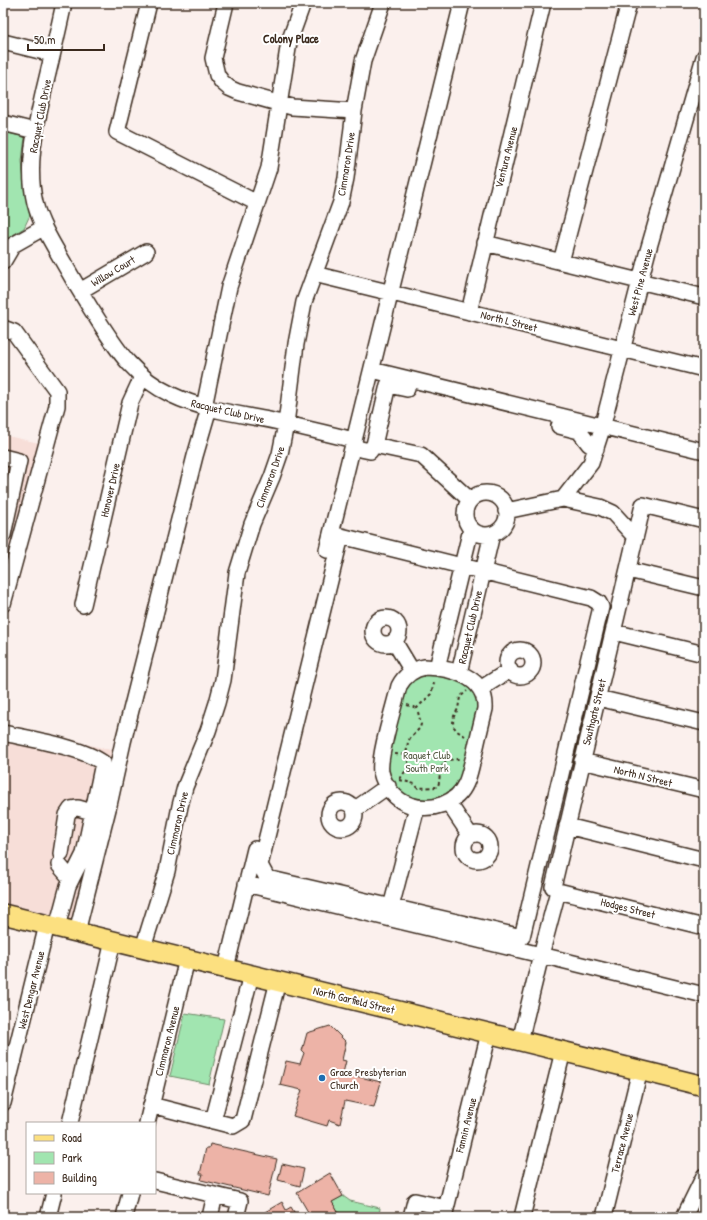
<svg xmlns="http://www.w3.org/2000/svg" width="707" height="1220" font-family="'Patrick Hand',sans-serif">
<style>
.built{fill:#f7ded8}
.green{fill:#a1e5b0;stroke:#6e8867}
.building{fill:#edb3a7;stroke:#3b2a1e}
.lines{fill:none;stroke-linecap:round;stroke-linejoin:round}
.minor-casing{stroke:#3b2a1e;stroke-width:18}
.major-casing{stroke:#3b2a1e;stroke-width:22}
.path{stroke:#3b2a1e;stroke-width:2;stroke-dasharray:3 3;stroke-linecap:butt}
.minor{stroke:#fff;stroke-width:15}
.major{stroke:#fce080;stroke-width:19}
.poi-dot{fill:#1f6fb2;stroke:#fff;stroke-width:1.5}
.labels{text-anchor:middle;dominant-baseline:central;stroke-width:4;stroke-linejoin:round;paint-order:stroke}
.street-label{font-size:11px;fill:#3b2a1e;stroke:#fff}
.park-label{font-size:11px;fill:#545942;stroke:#fff}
.poi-label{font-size:11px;fill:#3b2a1e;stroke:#fff;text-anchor:start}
.neighbourhood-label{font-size:12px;font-weight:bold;fill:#3b2a1e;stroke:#fff}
</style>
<rect width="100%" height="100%" fill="#fbf0ed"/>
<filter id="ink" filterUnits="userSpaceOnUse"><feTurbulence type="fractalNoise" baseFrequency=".025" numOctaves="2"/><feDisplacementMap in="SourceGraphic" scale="8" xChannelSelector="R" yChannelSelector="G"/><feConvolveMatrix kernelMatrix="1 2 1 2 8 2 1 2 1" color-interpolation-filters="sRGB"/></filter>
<g filter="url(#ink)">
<path class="built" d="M3,435L39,443L3,594Z
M3,724L123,753L78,936L3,918Z"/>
<path class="green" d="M3,132L25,137L22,161L25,191L30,215L24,228L11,236L3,245Z
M428,673L461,681L473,691L478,702L462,775C458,784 451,794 441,798C423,804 401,799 392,781C389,775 389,769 388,763L405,688L414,677Z
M185,1013L224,1019L209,1084L170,1076Z
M343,1196L350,1201L380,1208L379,1217H341L332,1202Z"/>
<path class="building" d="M3,472H6L3,484Z
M330,1026L346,1042L342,1060L346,1061L343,1073L381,1082L374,1107L345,1101L340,1124L329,1120L327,1126L293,1116L302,1090L280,1085L286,1061L300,1064L304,1053L302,1051L307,1033Z
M210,1144L277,1159L268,1196L201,1180L203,1174H200L206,1148H209Z
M282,1164L304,1169L300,1186L278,1180Z
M330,1173L343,1196L332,1202L341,1217H311L297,1193Z
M282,1202L286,1210L291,1207L297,1217H268L265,1212Z"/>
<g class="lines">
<g class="minor-casing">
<path id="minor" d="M64,3C58,32 51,61 44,90C36,126 26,165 35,203C40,223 51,241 62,260C71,276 81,293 91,309C115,346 130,375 172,395C201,409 233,413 264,419C294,425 324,433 354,440
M149,3L117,132L257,203
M226,3L213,58L217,75L222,82L229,88L238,92L292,107L354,111
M3,42L52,54
M3,123L35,131
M485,243L704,297
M3,262L13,245L43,228
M561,262L629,3
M314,274L704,369
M80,291L146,252
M469,312L543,3
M3,328L14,332L57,391V406L3,604
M372,370L704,451
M204,407L229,287L269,168L289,42L303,3
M559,426L579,431L589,444L596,449
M354,440L356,448L370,451L374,445L388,385L407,389
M374,445L421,455L470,500
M3,457L19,461L3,535
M465 514a21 21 0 1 1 42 0a21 21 0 1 1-42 0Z
M563,499L591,463L601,432L647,254L704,57
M506,511L563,499L600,507L613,513L635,537
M704,520L643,505L553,887L558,891L704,927
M341,536L591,598L599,603L601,607L522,937L267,878L260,865Z
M327,550L462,3
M628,570L704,588
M83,605L130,403L142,377
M373 631a13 13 0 1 1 26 0a13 13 0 1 1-26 0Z
M614,632L704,654
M394,641L412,671
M507 663a13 13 0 1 1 26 0a13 13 0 1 1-26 0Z
M425,667C452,668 487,677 485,709C481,725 477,741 474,756C471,765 470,774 466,783C457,804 431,812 410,805C396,801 384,786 381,772C378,756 395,704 399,686C405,675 413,669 425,667Z
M437,668L471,529
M459,673L492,534
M480,689L510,670
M598,698L704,723
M3,733C30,739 82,747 103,763L84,854L68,886L57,927
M582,761L704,790
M448,802L470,835
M329 815a13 13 0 1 1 26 0a13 13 0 1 1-26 0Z
M354,810L388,786
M567,826L704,860
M464 847a13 13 0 1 1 26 0a13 13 0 1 1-26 0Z
M61,854L67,815L71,809L78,808L92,812
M59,865L71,879
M246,884L541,955L558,891
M391,907L417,807
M77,932L109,805L123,742L195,456L209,408
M143,948L167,871L180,806L185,787L208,731L217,703L223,680L237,573L252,524L272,477L280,454L286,424L296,344L304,302L341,202L346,178L354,111L363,61L383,3
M226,968L255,849
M520,1041L541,955L704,995
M3,1103L47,925
M151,1105L233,1126L243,1120L278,981
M213,1121L251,975
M70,1123L113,941
M147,1123L187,959
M155,1181L240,1201L236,1217
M48,1217L54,1193
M124,1217L130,1193
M210,1217L215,1195
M411,1217L415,1201L446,1208
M444,1217L489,1033
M522,1217L563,1051
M604,1217L640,1070
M684,1217L704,1176"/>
</g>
<g class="major-casing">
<path id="major" d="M3,914L704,1086"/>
</g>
<path class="path" d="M407,705L417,708
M465,736L457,731L454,727L453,722L454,716L458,709L460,697L467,691
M395,754L406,755
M400,779L408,767V761L406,755L408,742L410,738L420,728L421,724L417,708L431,694L435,680
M400,780L415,784L418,788L437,787C440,783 439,779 440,774C441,769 443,764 446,760L460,759"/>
<use href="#minor" class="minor"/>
<use href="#major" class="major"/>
</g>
</g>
<circle class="poi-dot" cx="322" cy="1078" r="4"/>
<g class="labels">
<g class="street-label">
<text transform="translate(40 116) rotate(-79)">Racquet Club Drive</text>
<text transform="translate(506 157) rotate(-76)">Ventura Avenue</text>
<text transform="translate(346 164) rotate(-81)">Cimmaron Drive</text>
<text transform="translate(113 271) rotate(-31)">Willow Court</text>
<text transform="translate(640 282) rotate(-75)">West Pine Avenue</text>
<text transform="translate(509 321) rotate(14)">North L Street</text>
<text transform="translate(228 411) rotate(13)">Racquet Club Drive</text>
<text transform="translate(270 477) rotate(-70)">Cimmaron Drive</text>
<text transform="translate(110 490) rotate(-77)">Hanover Drive</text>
<text transform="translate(470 627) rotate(-77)">Racquet Club Drive</text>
<text transform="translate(594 712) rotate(-76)">Southgate Street</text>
<text transform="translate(643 776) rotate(14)">North N Street</text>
<text transform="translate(177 823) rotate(-77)">Cimmaron Drive</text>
<text transform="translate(628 908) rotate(14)">Hodges Street</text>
<text transform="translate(31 990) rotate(-76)">West Dengar Avenue</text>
<text transform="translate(354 1000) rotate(14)">North Garfield Street</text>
<text transform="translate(167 1041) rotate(-76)">Cimmaron Avenue</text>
<text transform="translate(466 1125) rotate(-76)">Fannin Avenue</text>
<text transform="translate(622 1143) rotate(-76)">Terrace Avenue</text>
</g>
<g class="park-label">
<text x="427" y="755">Raquet Club<tspan x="427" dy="13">South Park</tspan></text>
</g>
<g class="poi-label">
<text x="330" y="1072">Grace Presbyterian<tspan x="330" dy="13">Church</tspan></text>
</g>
<g class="neighbourhood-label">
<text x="291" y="38">Colony Place</text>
</g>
</g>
<rect width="707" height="1220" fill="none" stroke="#fff" stroke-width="16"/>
<rect x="8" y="8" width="691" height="1204" fill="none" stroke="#3b2a1e" stroke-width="1.5" filter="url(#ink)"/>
<rect x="26" y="1122" width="130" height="72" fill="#ffffff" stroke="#b1aaa5"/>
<rect x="34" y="1135" width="20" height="6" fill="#fce080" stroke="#b1aaa5"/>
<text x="62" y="1142" font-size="12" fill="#3b2a1e">Road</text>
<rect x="34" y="1152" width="20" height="12" fill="#a1e5b0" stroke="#b1aaa5"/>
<text x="62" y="1162" font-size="12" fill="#3b2a1e">Park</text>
<rect x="34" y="1172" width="20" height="12" fill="#edb3a7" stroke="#b1aaa5"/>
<text x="62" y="1182" font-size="12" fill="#3b2a1e">Building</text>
<path d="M28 44v6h76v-6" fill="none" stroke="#3b2a1e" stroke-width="2"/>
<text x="34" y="44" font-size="12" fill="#3b2a1e" stroke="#ffffff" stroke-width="3" paint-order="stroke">50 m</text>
</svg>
